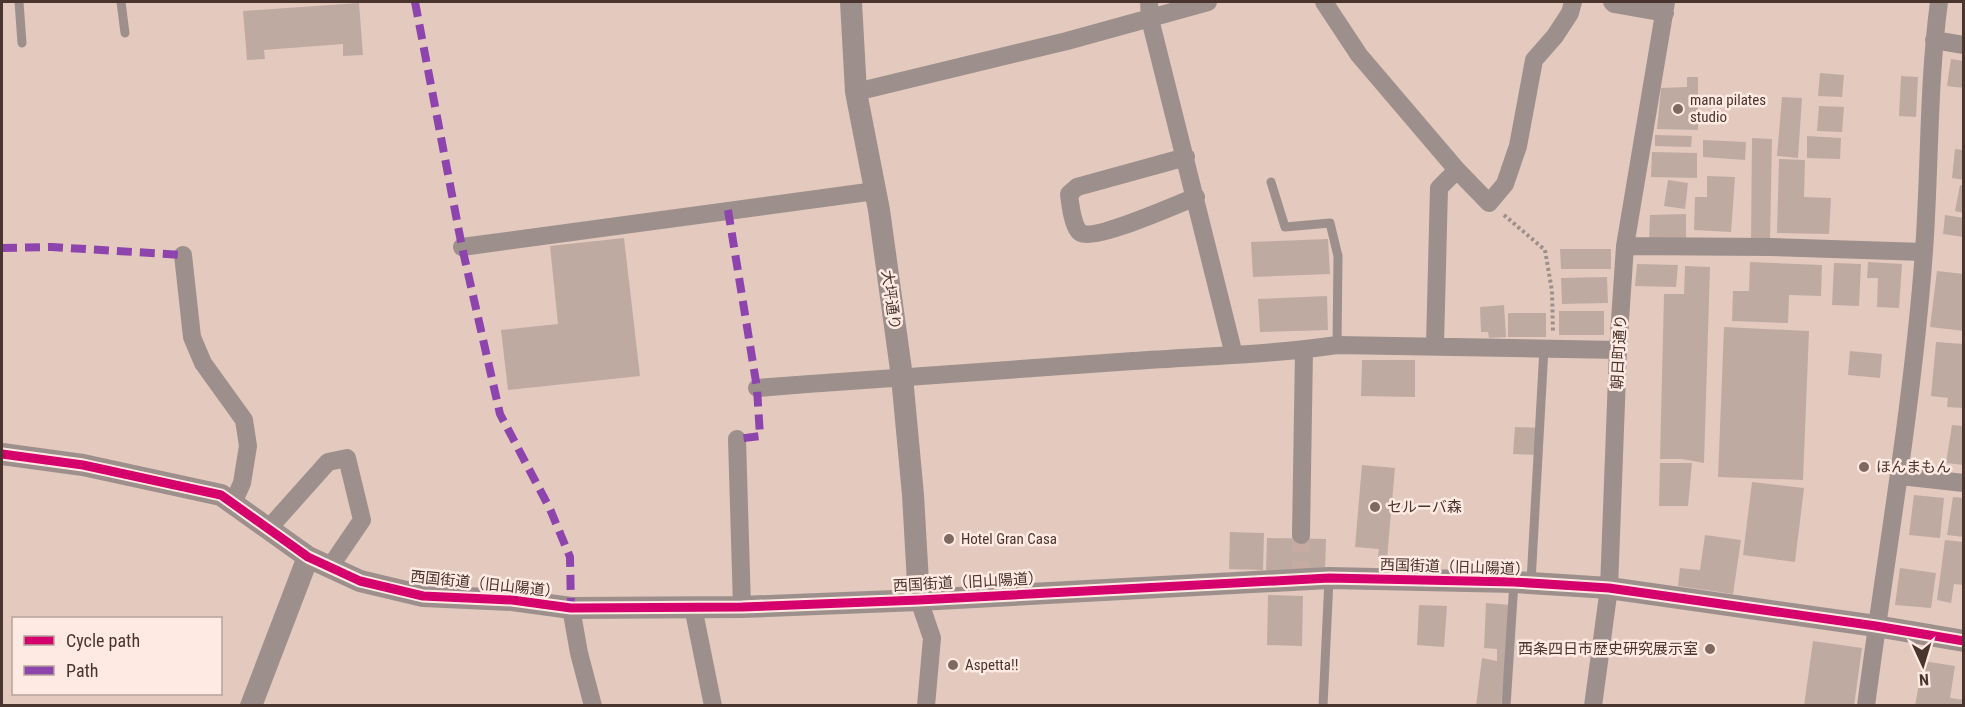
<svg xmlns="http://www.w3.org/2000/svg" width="1965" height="707" font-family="'Roboto Condensed','Noto Sans JP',sans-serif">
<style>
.building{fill:#bfaaa2}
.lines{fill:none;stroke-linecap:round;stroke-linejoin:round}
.minor-tunnel{stroke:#c5aba2;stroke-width:18;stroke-dasharray:18 9;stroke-linecap:butt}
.path{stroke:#9d908c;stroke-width:4;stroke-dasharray:3 3;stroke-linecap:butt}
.service{stroke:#9d908c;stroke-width:9}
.minor{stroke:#9d908c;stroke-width:18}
.tertiary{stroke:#9d908c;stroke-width:22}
.quiet{stroke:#8e44ad;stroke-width:8;stroke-dasharray:15 8;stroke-linecap:butt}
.cycleway-casing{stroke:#ffeae3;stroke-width:13}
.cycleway{stroke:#d6006c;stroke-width:9}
.poi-dot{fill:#7f6961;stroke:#ffeae3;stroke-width:2}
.labels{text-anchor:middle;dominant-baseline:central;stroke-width:5;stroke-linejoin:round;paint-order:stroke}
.poi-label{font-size:15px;fill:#49352e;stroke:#ffeae3;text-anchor:start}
.street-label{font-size:15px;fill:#49352e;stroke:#ffeae3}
</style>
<rect width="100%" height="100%" fill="#e4c9bf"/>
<path class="building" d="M359,3L363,55L343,56V44L264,50L265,59L247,60L243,11Z
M1951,59L1964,61V88L1947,86Z
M1820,73L1844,75L1842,97L1818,96Z
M1901,76L1918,77L1916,117L1899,116Z
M1687,77H1698V130L1657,129L1661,88L1687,87Z
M1782,97L1802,98L1798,158L1777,156Z
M1819,106L1844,107L1842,132L1817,131Z
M1655,135L1692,136L1691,147L1655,146Z
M1807,136L1841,138L1840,159L1807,158Z
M1752,138L1772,139L1770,242L1751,241Z
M1703,140L1746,142L1745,160L1703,157Z
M1955,149L1964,150V180L1952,178Z
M1652,152L1697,153V178L1651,177Z
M1779,159L1805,160L1804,197L1831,198L1829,234L1777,233Z
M1707,176L1735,177L1731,232L1694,230L1695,197H1707Z
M1668,180L1688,183L1685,209L1664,206Z
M1960,185L1964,186V213L1955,211Z
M1686,214V244L1649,243L1650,215Z
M1945,215L1964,218V237L1943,234Z
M624,238L640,376L508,390L501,330L558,324L550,246Z
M1328,239L1330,274L1253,277L1251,242Z
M1560,249H1611V269H1561Z
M1750,262L1822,265L1821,296L1789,295L1788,323L1732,321L1733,291H1749Z
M1868,262L1902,264L1899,308L1877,307L1878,278H1867Z
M1834,263L1861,264L1859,306L1832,305Z
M1637,264L1678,265L1676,287L1635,286Z
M1685,266L1710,267L1704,463L1682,459H1660L1664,294H1684Z
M1937,271L1964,274V331L1930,327Z
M1607,277L1608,303L1562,304L1561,278Z
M1327,296L1328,330L1260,332L1258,299Z
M1504,305L1506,337L1489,338L1488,332H1481L1480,307Z
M1559,311H1604V335H1559Z
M1508,313H1546V337H1508Z
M1724,327L1809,331L1803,480L1718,477Z
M1936,342L1964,344V408L1947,407L1948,398L1931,396Z
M1850,351L1882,354L1880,378L1848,375Z
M1362,360H1415V397L1361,396Z
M1952,425L1964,426V465L1946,463Z
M1515,427L1541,428L1540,455L1513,454Z
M1660,463H1692L1688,506H1659Z
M1362,465L1395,468L1387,558L1378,557L1379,549L1355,547Z
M1752,482L1804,488L1795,562L1743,555Z
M1914,495L1944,498L1940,538L1909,535Z
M1953,497L1964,498V537L1947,535Z
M1230,532L1264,533L1263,570L1229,569Z
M1705,535L1741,540L1733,594L1678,586L1680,568L1700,570Z
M1267,538L1326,539L1325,572L1266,570Z
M1945,540L1964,542V585L1954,584L1951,603L1937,600Z
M1900,568L1936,573L1931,608L1895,605Z
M1268,595L1303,596L1302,646L1267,645Z
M1486,603L1511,605L1501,706H1476L1482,658L1497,661V649L1484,648Z
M1419,605L1447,606L1444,647L1417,645Z
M1813,641L1862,648L1854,706H1804Z
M1923,661L1955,666L1950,698L1964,700V706H1915Z"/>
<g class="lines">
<path class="minor-tunnel" d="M1301,579V535"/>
<path class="path" d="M1504,215L1545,250L1552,291L1553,332"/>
<path class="service" d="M19,2L22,43
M121,2L125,33
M1271,182L1285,227L1330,223L1338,256L1337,345
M1531,582L1544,348
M1323,706L1329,579
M1506,706L1514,582"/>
<path class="minor" d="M1149,2L1150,19L1234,355
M1324,2L1359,55L1457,170L1439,188L1435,345
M1612,2L1614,4L1665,13
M1934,40L1964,45
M856,92L1067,41L1208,2
M1186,157L1077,187L1069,194C1070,203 1073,229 1081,233C1096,241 1177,204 1196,197
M1457,170L1489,203L1505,184L1518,146L1534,60L1555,36L1570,13L1573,2
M1625,246L1769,247L1924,252
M462,247L875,191
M183,255L192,337L203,363L244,420L248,446L242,483L233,503
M757,388C882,378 1007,370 1133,361C1201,356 1269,355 1337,345L1618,350
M737,439L742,607
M1900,476L1964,483
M269,528L328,462L347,458L362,520L330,567
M1301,535L1304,350
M919,600L932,638L926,706
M693,607L713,706
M571,608L579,653L593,706
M1593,706L1609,588L1618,350L1625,246L1666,2
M1866,706C1886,554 1913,403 1924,251C1930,168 1928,84 1939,2"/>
<path class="tertiary" d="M851,2L856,92L879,210L902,377L913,495L919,600
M2,454L83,465L221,495L308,557L360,581L423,596L512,600L571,608L742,607L919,600L1329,578L1514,582L1609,588L1876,626L1964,641
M251,706L308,557"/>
<path class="quiet" d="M415,2L462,247L500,414L550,509L570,557L571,608
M728,210L757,388L760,436L737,439
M2,248L52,247L183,255"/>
<g class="cycleway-casing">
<path id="cycleway" d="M2,454L83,465L221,495L308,557L360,581L423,596L512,600L571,608L742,607L919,600L1329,578L1514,582L1609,588L1876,626L1964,641"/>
</g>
<use href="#cycleway" class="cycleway"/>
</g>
<g class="poi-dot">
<circle cx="1678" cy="109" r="6"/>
<circle cx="1864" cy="467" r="6"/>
<circle cx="1375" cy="507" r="6"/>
<circle cx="949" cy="539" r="6"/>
<circle cx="1710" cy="649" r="6"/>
<circle cx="953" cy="665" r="6"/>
</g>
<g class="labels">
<g class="poi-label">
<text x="1690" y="100">mana pilates<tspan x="1690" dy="17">studio</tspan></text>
<text x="1876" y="467">ほんまもん</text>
<text x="1387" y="507">セルーバ森</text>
<text x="961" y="539">Hotel Gran Casa</text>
<text x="1698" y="649" text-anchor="end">西条四日市歴史研究展示室</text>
<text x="965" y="665">Aspetta!!</text>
</g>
<g class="street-label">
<text transform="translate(891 300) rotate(82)">大坪通り</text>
<text transform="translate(1619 352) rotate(-87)">朝日町通り</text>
<text transform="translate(1455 567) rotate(2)">西国街道（旧山陽道）</text>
<text transform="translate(968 582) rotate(-3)">西国街道（旧山陽道）</text>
<text transform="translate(485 584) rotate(6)">西国街道（旧山陽道）</text>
</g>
</g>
<rect width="1965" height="707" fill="none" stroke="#49352e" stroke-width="6"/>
<rect x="12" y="617" width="210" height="78" fill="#ffeae3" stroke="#b6a29b" stroke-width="1.5"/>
<rect x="24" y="636" width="30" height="9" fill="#d6006c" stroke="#b6a29b" stroke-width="1.5"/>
<text x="66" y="647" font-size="18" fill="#49352e">Cycle path</text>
<rect x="24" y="666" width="30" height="9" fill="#8e44ad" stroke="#b6a29b" stroke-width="1.5"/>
<text x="66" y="677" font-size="18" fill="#49352e">Path</text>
<g transform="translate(1923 665) rotate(176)" stroke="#ffeae3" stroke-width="4.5" paint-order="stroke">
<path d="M0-4.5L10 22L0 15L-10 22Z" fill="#49352e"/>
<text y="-9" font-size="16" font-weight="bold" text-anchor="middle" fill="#49352e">N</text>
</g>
</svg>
